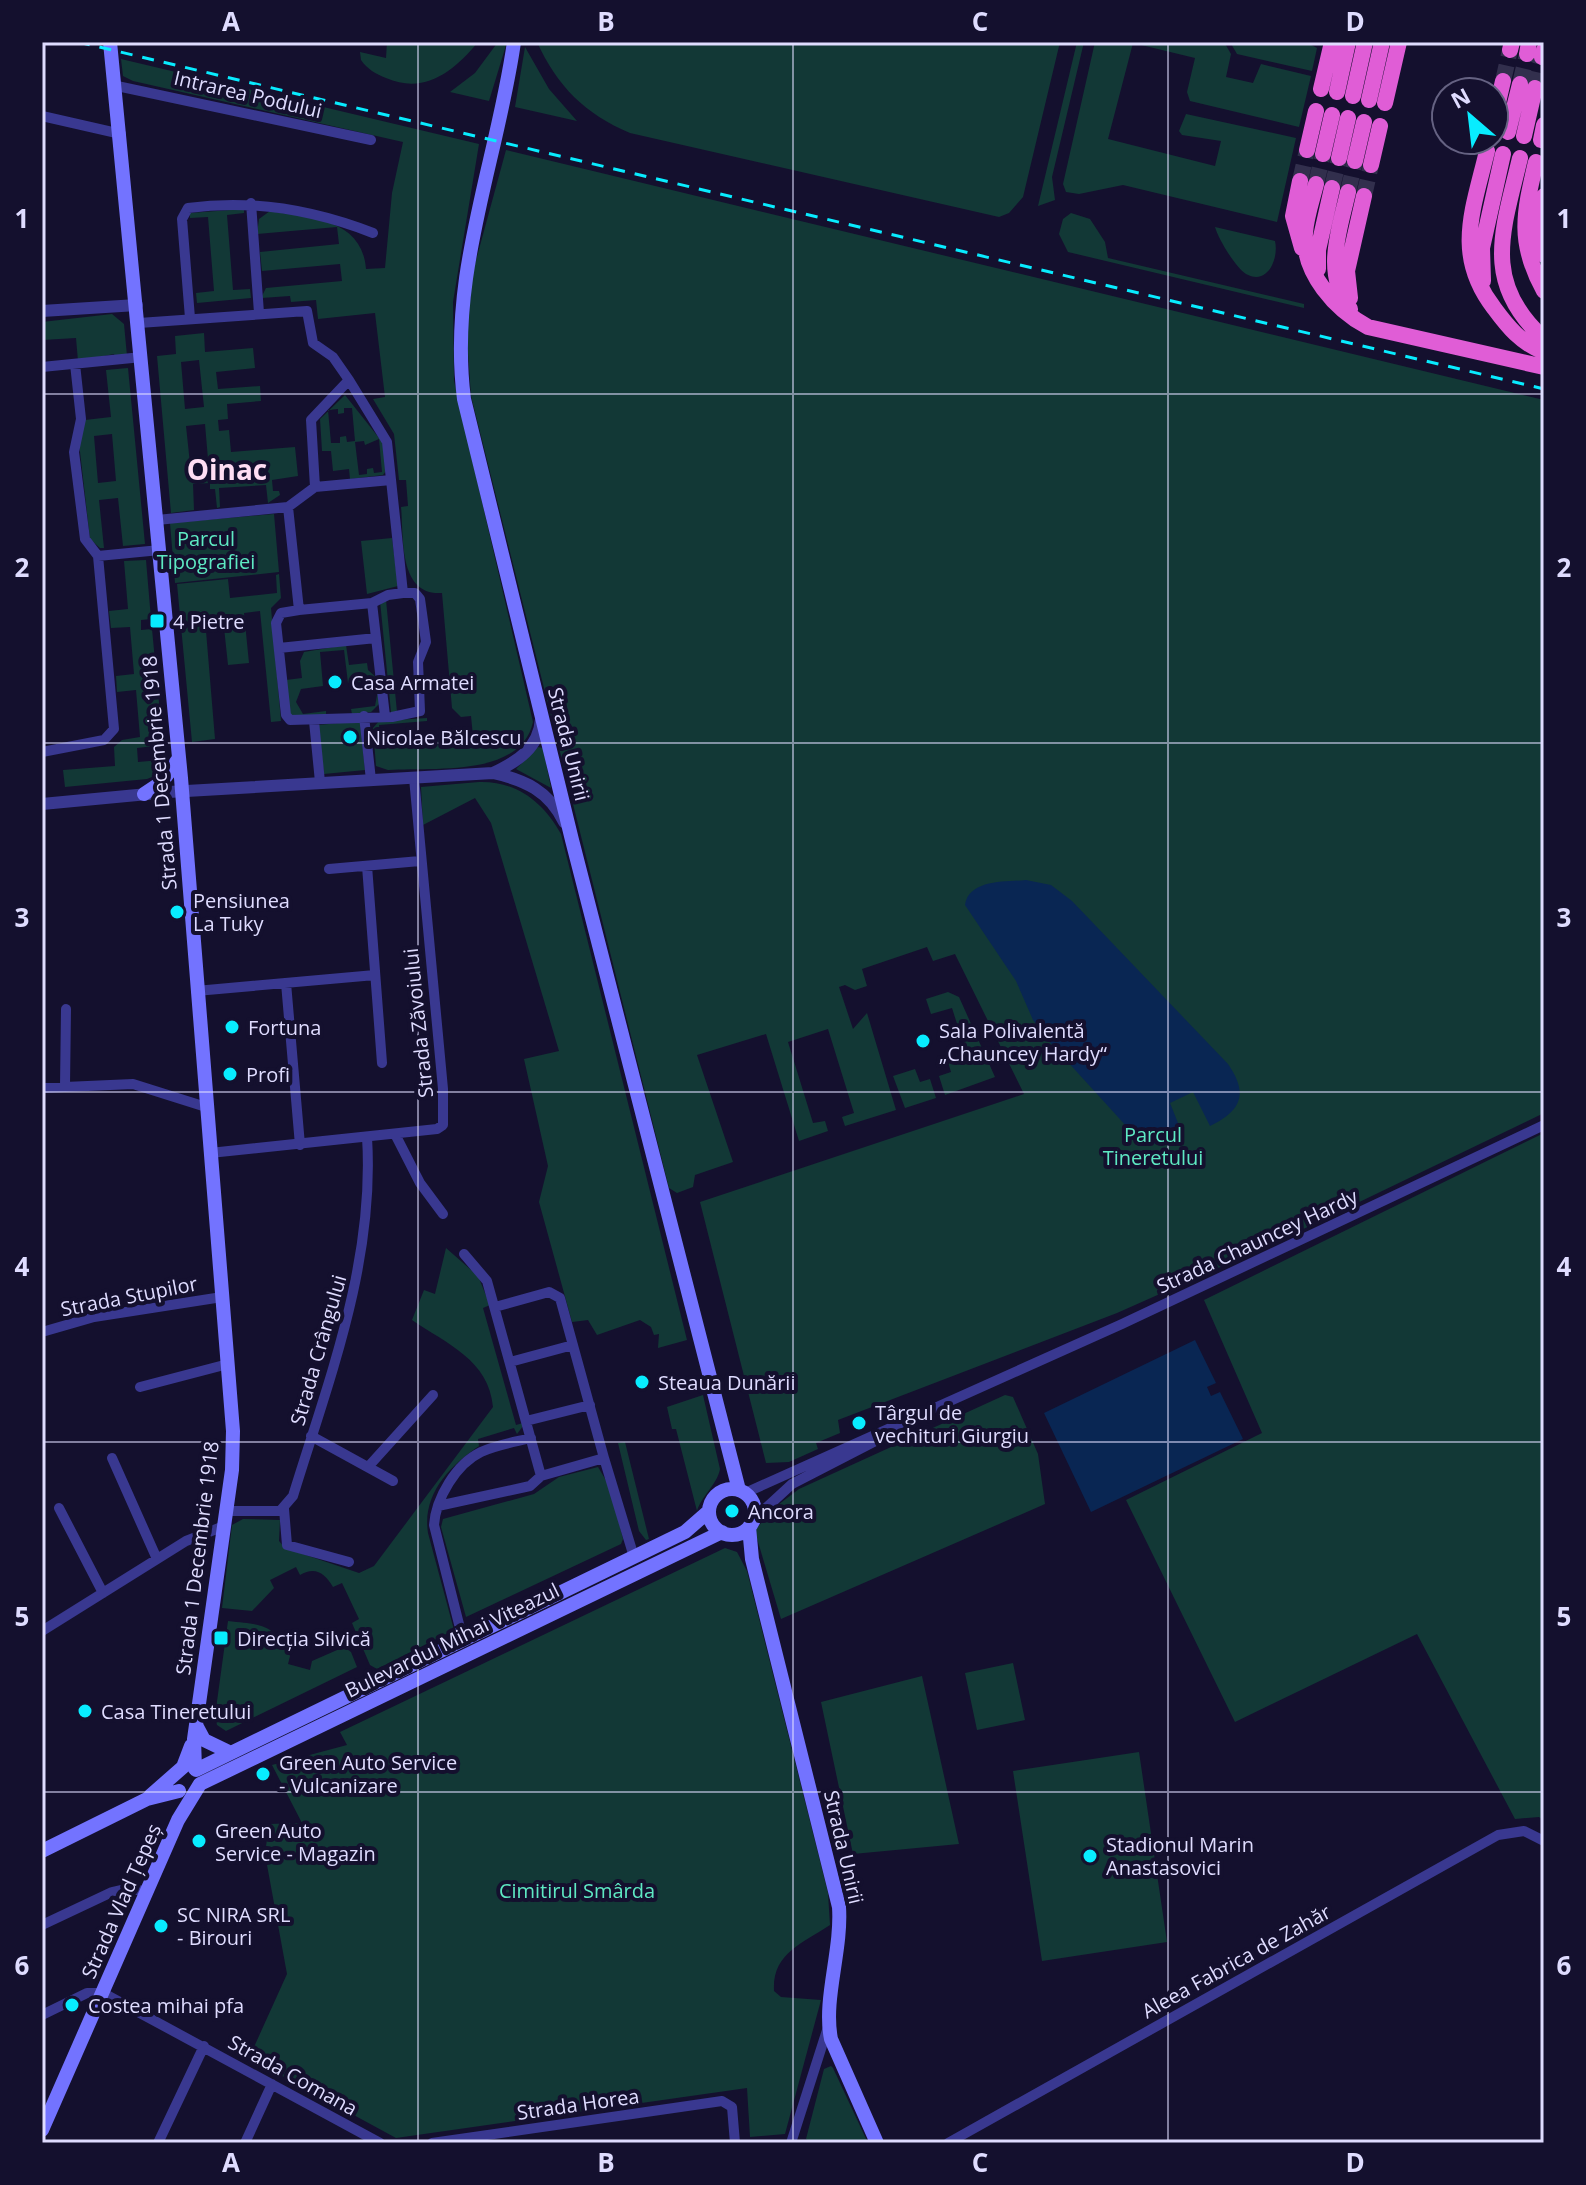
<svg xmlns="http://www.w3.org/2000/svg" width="1586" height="2185" font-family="'Open Sans',sans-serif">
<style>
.green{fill:#123836;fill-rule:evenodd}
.water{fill:#092653}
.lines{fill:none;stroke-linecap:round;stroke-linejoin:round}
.trunk-tunnel{stroke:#322f4d;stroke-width:16;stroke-dasharray:16 8;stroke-linecap:butt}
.minor{stroke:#393890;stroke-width:10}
.tertiary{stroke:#393890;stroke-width:12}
.secondary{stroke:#7373ff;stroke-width:14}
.trunk{stroke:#e05dd6;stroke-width:16}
.rail{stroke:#08ecff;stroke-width:3;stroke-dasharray:12 10;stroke-linecap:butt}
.grid{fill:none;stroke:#dfdcff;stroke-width:2;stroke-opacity:0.55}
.poi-dot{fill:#08ecff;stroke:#14102e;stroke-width:3}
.labels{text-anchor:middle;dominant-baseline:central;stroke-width:8;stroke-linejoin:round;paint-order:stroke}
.street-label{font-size:20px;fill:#dfdcff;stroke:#14102e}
.park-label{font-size:20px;fill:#5ee9c3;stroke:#14102e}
.poi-label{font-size:20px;fill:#dfdcff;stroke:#14102e;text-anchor:start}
.district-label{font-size:28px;font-weight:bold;fill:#ffdef4;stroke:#14102e}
.neatline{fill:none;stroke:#dfdcff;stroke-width:3}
.grid-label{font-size:26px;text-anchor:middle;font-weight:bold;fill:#dfdcff}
</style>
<rect width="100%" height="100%" fill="#14102e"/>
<path class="green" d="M387,42H478C454,71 425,95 386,78C376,74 367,69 361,60L360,52L386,58Z
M498,42H507L489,101L450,92L475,73Z
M537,42H1060L1023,197L1009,213L999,217L630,133C585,114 557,86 537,42Z
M1077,42H1084L1052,177L1055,200L1038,206Z
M1095,42H1224L1231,54L1226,77L1253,83L1261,64L1311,76L1299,127L1190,101L1187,92L1195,58L1133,43L1108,139L1215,166L1221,141L1182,135L1179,131L1186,114L1296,138L1277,222L1123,185L1079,194L1066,192L1063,184Z
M1230,42H1306L1317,48L1312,71L1237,54Z
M525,47L549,89L577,121L515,107Z
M121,59L479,144L453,302L454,381L533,722C521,778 432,767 388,770L376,766L373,728L379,721L427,718V721L379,725L381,744L473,736L471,716L461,717L452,708L442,593C398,596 404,537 401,507L408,506L406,480H399L394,434L373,399L385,397L375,313L318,319L316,300L291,302L290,296L261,298L266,288L342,281L340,264L262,271L260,252L339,244L337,227L257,234L259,219L270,211C310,218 362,218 366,269L385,268L392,193L403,142L133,81L123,76Z
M506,150L1544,400V1113L1270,1245L1117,1313L838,1420L840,1433L816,1443L818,1449L789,1462L766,1463L700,1202L1024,1094L955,954L933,961L927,947L862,969L867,986L855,990L845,985L839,987L853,1029L867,1013L896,1110L845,1126L842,1117L854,1113L828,1029L788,1042L813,1123L825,1121L828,1131L799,1141L766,1034L697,1055L733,1162L695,1175L693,1187L677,1193L669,1188L471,396L467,339L472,275Z
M244,209V213L227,215L233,290L250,289L251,298L197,303L196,293L214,291L208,217L190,218V213Z
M1071,213L1090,219L1105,242L1108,258L1304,304V308L1068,252L1059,234L1063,219Z
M1215,227L1275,241C1279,258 1268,286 1246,274C1235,267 1218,238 1215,227Z
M112,314L124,324L127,356L115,358L114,354L78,361L76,338L42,340V322Z
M204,333L205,352L253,348L255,368L216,372L218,389L260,386L261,401L227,404L228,419L218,420L219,431L229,430L231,452L295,447L298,476L272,480L273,491H279L280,495L268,503L266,485L219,488L220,507L217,508L215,489H210V483L193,484L194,510L171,513L157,356L176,354L175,336ZM199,360L204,407L185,409L181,362ZM205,424L209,471L191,473L186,426Z
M128,368L145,544L123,546L118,498L99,500L104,548H100L90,539L79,443L85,420L111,417L106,370ZM112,434L116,481L98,483L94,436Z
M345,395L383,443L386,471L383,475L350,479L349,469L333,471L331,451H322L320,419ZM344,408H352L355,441L347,442L346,436L340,437V443H331L328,410L338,409V414L344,413ZM379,439L382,472L374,473L373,468L367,469V474L359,475L355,442L364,441L365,445Z
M274,514L279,572L175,583L170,523Z
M392,538L398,586L367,594L361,541Z
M146,560L151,619L141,620V630L152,629L163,745L137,748L138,762L161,760L164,766L157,775L147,779L65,787L63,770L115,766L114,747L122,740L140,737L136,690L117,692L116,676L134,674L130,627L111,628L109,611L128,609L124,561Z
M279,574L281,598L271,608L281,721L271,722L260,611L244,613L249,663L228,665L223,618L205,619L215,739L192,742L177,584L228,579L230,598L277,593L276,575Z
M386,600L397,712H391L380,601Z
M346,645L349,665L367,663L368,670L378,679L381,702L371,712L352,714L351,709L375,706L378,690L372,681L348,683L344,650L320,652L323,686L301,689L296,702L303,714L326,711V717L297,720L289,714L286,680L302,678L300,661L304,652Z
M360,721L365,770L324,774L318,725Z
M538,747L543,748L551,788L516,769Z
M479,782C517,781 543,802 561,834L687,1340L658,1348L659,1334L654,1335L651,1327L640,1320L597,1335L588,1320L572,1322L539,1202L548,1166L524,1059L559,1051L491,823L475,798L423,825L421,787Z
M948,992L959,997L995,1077L945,1095L939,1076L951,1072L947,1059L966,1052L952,1008L931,1014L926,999Z
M915,1069L920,1082L930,1079L936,1098L905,1108L893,1076Z
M1544,1133V1821L1539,1817L1515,1819L1417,1634L1235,1722L1126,1500L1262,1433L1204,1300Z
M446,1248L478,1276L490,1305L483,1308L516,1425L523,1423V1426L517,1434L514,1428L478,1439L479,1446C449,1466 422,1495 428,1533L454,1630L377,1669L370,1665L352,1623L359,1619L342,1583L333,1587C325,1573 315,1566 300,1575L296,1567L270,1580L274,1588L252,1611L222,1608L232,1525L243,1519L280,1520L279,1541L285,1548L359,1573L374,1566L493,1407C489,1360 447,1344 412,1320L424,1290L435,1294Z
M703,1395L720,1469C717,1485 702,1495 697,1511L676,1429H672L667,1407Z
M1005,1395L1013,1397L1038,1454L1045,1504L781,1619L756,1535V1529L774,1508L799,1489Z
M625,1442L649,1539L646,1540L639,1531L618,1443Z
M598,1467L610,1487L623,1539L621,1544L466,1617L441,1527L443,1519L534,1494L559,1477Z
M725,1548L737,1552L747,1571L828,1893L830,1925C802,1944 772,1953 774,1991L781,1997L821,2000L785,2134L750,2137L747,2088L396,2138L249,2058L287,1974L265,1854L269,1824L302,1823L272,1765L347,1745L340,1732Z
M228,1621C263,1625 273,1623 290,1656L288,1664L310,1670L312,1661L344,1647L351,1652L357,1667L226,1731L217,1725L215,1716Z
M1013,1663L1025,1720L977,1730L965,1673Z
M922,1676L959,1844L853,1854L821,1702Z
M1139,1752L1167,1942L1042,1961L1013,1771Z
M831,2066L833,2068L868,2143H828L826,2140L812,2143L806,2139L824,2069Z"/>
<path class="water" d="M1026,880L1051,885L1072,901L1228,1064C1249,1094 1241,1111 1210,1126L1193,1092L1170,1103L1184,1138C1168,1146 1155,1146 1138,1139L1046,1038L1033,1020L1016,981L965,905C969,879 1006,882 1026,880Z
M1195,1340L1216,1383L1207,1387L1211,1396L1220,1392L1243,1439L1091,1512L1044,1413Z"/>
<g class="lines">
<path class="trunk-tunnel" d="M1503,81L1510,50
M1520,84L1527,54
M1535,88L1542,57
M1300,181L1307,150
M1316,184L1323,154
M1332,188L1339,158
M1348,192L1355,161
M1364,196L1371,165"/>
<path class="minor" d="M117,86L371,140
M42,116L121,134
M251,203L259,313
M190,318L182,219L188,208C252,199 314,210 373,233
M139,323L307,311L313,343L333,357L349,380L311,420L315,487
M42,367L142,357
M288,507L299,610L281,613L276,623L286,715L290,720L392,717L420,711L418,662L426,642L420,599L415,593H403
M157,520L288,507L315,487L391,480
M98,556L160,550
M372,603L385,716
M299,610L372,603L388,595L403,593L387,442L349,380
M279,648L376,638
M364,716L371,780
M314,721L320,782
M42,752L104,740L114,729L98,556L85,539L74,452L81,419L75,364
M367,866L382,1063
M329,869L420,861
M286,983L300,1145
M196,991L375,975
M65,1086L66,1009
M42,1088L133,1084L206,1107
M395,1134L420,1183L443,1214
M210,1153L437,1129L443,1125V1089L414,778
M495,1307L549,1292L560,1298L604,1458
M42,1332L94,1317L222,1297
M510,1362L573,1345
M140,1387L228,1364
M526,1421L590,1405
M311,1436L393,1481
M112,1458L157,1559
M368,1467L433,1395
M541,1476L604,1458L634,1557
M745,1493L1122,1324L1544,1125
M438,1506L530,1486L541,1476L487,1281L464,1254
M59,1508L103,1593
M284,1509L287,1545L349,1562
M227,1511H280L293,1496C329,1379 375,1262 367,1137
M754,1519L792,1484L889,1434
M42,1631L186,1541L224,1526
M463,1640L434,1525C436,1498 456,1464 481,1452C496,1445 515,1442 531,1438
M42,1925L112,1892L125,1889L148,1891
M42,2015L87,1993H103L380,2143
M158,2143L204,2046
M245,2143L272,2084
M432,2143L722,2101L732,2107L735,2143
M791,2143L828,2027
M948,2143L1498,1835L1524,1831L1544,1841"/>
<path class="tertiary" d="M42,311L137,305
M493,773C517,762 539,748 541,719
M42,804L169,792L493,773C525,780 549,791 564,822"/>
<path class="secondary" d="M110,42L181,778L233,1431L232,1470L194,1739L195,1769
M514,42C497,162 448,275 464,399L572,840L739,1490
M144,794L162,782L179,758
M709 1512a23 23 0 1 1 46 0a23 23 0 1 1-46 0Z
M749,1527L752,1559L839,1907C842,1951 823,1999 831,2039L877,2143
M196,1725L204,1740L231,1753
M196,1770L685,1532L709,1511
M150,1796L183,1767L191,1746
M42,1851L147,1799L179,1791
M42,2130L178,1820L200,1784L722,1532"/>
<path class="trunk" d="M1510,50L1512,42
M1527,54L1529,42
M1542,57L1544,50
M1321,89L1332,42
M1337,92L1348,42
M1353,96L1365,42
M1369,100L1382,42
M1385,103L1399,42
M1494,120L1503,81
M1508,132L1520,84
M1524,136L1535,88
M1541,140L1544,125
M1307,150L1316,111
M1487,151C1473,210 1453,255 1494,308C1508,327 1521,343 1544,352
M1323,154L1332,115
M1339,158L1348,118
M1520,158C1503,230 1481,282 1544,339
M1355,161L1364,122
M1536,162C1524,213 1517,242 1544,291
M1371,165L1380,126
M1300,181L1293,216L1302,248
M1316,184C1312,200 1306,217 1305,233C1302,273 1336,310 1368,327L1544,367
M1348,192C1339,232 1323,272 1350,309
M1544,196L1538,221L1544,255
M1318,269V250L1332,188
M1483,281L1482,248L1503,154
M1350,298L1347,271L1364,196"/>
<path class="rail" d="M78,42L1544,389"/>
</g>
<path class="grid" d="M418,42V2143M793,42V2143M1168,42V2143M42,394H1544M42,743H1544M42,1092H1544M42,1442H1544M42,1792H1544"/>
<g class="poi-dot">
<rect x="149" y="613" width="16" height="16" rx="4"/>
<circle cx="335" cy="682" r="8"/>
<circle cx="350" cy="737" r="8"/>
<circle cx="177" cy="912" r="8"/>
<circle cx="232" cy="1027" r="8"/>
<circle cx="923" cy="1041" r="8"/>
<circle cx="230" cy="1074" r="8"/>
<circle cx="642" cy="1382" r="8"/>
<circle cx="859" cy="1423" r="8"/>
<circle cx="732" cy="1511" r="8"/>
<rect x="213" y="1630" width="16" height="16" rx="4"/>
<circle cx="85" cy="1711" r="8"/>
<circle cx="263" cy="1774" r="8"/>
<circle cx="199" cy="1841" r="8"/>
<circle cx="1090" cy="1856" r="8"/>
<circle cx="161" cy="1926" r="8"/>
<circle cx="72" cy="2005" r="8"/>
</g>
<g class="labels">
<g class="street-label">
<text transform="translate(248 94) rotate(13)">Intrarea Podului</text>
<text transform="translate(569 744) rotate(76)">Strada Unirii</text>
<text transform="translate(159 773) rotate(-95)">Strada 1 Decembrie 1918</text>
<text transform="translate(418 1023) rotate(-96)">Strada Zăvoiului</text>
<text transform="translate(1257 1241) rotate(-25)">Strada Chauncey Hardy</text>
<text transform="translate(129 1296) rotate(-11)">Strada Stupilor</text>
<text transform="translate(318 1350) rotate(-74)">Strada Crângului</text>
<text transform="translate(197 1558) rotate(-83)">Strada 1 Decembrie 1918</text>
<text transform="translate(452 1640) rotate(-26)">Bulevardul Mihai Viteazul</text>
<text transform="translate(844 1847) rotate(77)">Strada Unirii</text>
<text transform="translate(121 1901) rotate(-66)">Strada Vlad Țepeș</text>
<text transform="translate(1236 1961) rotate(-29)">Aleea Fabrica de Zahăr</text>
<text transform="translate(293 2075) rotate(29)">Strada Comana</text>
<text transform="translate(578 2104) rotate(-8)">Strada Horea</text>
</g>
<g class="park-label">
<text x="206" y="538">Parcul<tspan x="206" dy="23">Tipografiei</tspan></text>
<text x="1153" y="1134">Parcul<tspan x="1153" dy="23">Tineretului</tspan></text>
<text x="577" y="1890">Cimitirul Smârda</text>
</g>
<g class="poi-label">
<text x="173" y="621">4 Pietre</text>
<text x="351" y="682">Casa Armatei</text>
<text x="366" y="737">Nicolae Bălcescu</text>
<text x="193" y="900">Pensiunea<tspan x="193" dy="23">La Tuky</tspan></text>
<text x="248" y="1027">Fortuna</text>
<text x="939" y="1030">Sala Polivalentă<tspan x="939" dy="23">„Chauncey Hardy“</tspan></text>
<text x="246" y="1074">Profi</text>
<text x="658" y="1382">Steaua Dunării</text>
<text x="875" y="1412">Târgul de<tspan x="875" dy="23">vechituri Giurgiu</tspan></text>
<text x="748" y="1511">Ancora</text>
<text x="237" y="1638">Direcția Silvică</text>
<text x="101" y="1711">Casa Tineretului</text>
<text x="279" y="1762">Green Auto Service<tspan x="279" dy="23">- Vulcanizare</tspan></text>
<text x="215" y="1830">Green Auto<tspan x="215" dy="23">Service - Magazin</tspan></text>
<text x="1106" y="1844">Stadionul Marin<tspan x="1106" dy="23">Anastasovici</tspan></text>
<text x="177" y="1914">SC NIRA SRL<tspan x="177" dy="23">- Birouri</tspan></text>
<text x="88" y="2005">Costea mihai pfa</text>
</g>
<g class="district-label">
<text x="227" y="469">Oinac</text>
</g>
</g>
<rect width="1586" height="2185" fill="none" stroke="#14102e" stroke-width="88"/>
<g transform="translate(1470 116) rotate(332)"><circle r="38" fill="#14102e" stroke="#656282" stroke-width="2"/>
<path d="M0-6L14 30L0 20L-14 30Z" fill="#08ecff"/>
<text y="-12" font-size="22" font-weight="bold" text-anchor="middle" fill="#dfdcff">N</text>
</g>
<rect x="44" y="44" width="1498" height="2097" class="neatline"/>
<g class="grid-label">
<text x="231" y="31">A</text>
<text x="606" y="31">B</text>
<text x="980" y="31">C</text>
<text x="1355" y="31">D</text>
<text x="22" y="228">1</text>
<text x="1564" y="228">1</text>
<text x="22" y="577">2</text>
<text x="1564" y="577">2</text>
<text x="22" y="927">3</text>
<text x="1564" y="927">3</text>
<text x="22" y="1276">4</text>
<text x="1564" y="1276">4</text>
<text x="22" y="1626">5</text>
<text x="1564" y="1626">5</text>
<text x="22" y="1975">6</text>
<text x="1564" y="1975">6</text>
<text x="231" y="2172">A</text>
<text x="606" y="2172">B</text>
<text x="980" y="2172">C</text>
<text x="1355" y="2172">D</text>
</g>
</svg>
